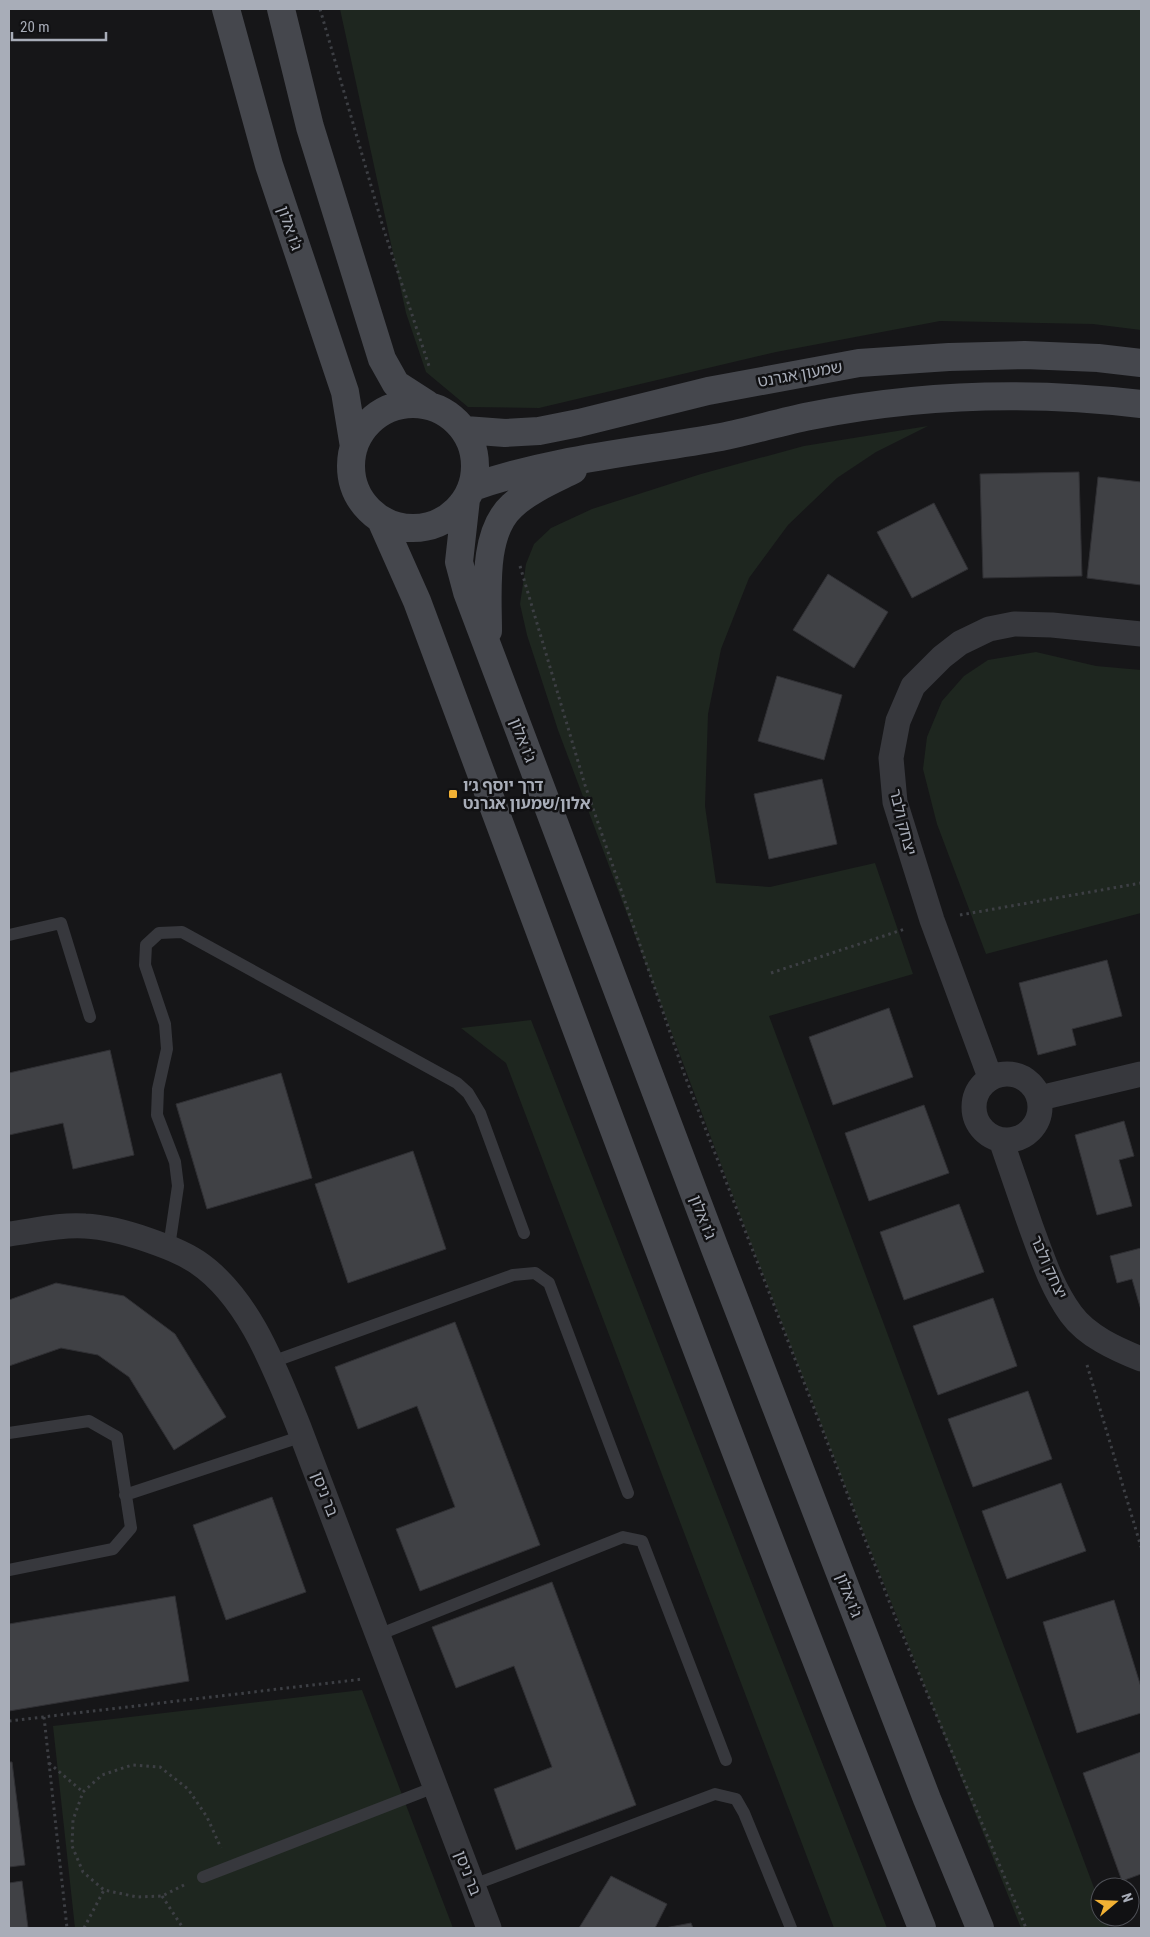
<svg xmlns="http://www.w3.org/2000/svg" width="1150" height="1937" font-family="'Roboto Condensed','Noto Sans Hebrew',sans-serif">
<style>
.green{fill:#1e261f}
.building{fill:#404145;stroke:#303034}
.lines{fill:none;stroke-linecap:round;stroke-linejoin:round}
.path{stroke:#3d3f44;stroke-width:3;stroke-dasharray:2.5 4;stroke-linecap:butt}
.lane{stroke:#37383d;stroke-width:12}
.street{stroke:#37383d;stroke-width:25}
.secondary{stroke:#45474d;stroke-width:28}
.poi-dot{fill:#f2b134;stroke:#111113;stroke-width:2}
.labels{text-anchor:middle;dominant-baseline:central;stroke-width:5;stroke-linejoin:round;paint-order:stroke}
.street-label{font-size:16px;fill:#a8adb8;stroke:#111113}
.poi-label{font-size:16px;font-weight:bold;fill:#a8adb8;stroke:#111113;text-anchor:start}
</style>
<rect width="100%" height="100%" fill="#161618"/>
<path class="green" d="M340,9H1141V330L1093,324L940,321L776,352L539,408L468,407L426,372L406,313Z
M928,426L876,452L837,478L788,525L749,578L721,649L708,714L705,806L716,883L770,887L875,863L913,974L769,1016L1100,1904V1917H1105L1109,1928H1021L854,1509L740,1215L558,730L527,635L520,604L526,564L534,544L551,528L592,509L701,474L804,446Z
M1036,652L1096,666L1141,670V913L986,954L937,824L923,769L927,737L942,701L964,676L988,660Z
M531,1020L887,1928H834L506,1063L461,1028Z
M362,1690L453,1928H75L53,1726Z"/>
<path class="building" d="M1079,472L1082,576L983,578L980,474Z
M1098,477L1141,482V585L1087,578Z
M934,503L968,569L912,598L877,532Z
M828,574L888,612L854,668L793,630Z
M777,676L842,695L824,760L758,741Z
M822,779L837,844L769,859L754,794Z
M1107,960L1122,1016L1072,1029L1076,1045L1038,1055L1019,983Z
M889,1008L913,1077L833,1105L809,1037Z
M110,1050L134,1155L73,1169L63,1123L9,1135V1071V1073Z
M281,1073L312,1178L207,1209L176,1104Z
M924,1105L949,1173L869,1201L845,1133Z
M1124,1121L1134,1156L1119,1160L1132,1206L1097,1215L1075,1135Z
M413,1151L446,1249L348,1283L315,1184Z
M959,1204L984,1272L904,1300L880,1232Z
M1141,1248V1310L1132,1279L1117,1283L1110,1256Z
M56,1283L124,1296L175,1334L226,1417L174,1450L129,1377L98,1355L61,1348L9,1366V1300Z
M993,1298L1017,1366L938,1395L913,1326Z
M455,1322L540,1545L420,1591L396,1529L455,1507L417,1406L358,1429L335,1367Z
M1028,1391L1052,1459L973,1487L948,1419Z
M1061,1483L1086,1551L1007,1579L982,1511Z
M272,1497L306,1592L226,1620L193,1525Z
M552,1582L636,1805L516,1850L494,1789L552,1767L514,1666L456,1688L432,1627Z
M175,1596L189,1681L9,1711V1624Z
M1114,1600L1141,1687V1713L1077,1733L1043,1622Z
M1141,1752V1874L1122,1881L1083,1773Z
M9,1762H12L25,1865L9,1867Z
M611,1876L667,1904L655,1928H579Z
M22,1881L28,1928H9V1883Z
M691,1923L693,1928H665Z"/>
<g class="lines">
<path class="path" d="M320,9L383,227L430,369
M520,566L585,785L685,1076L896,1619L1026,1928
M960,915L1141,883
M771,973L905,929
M1087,1365L1141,1547
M44,1717L67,1928
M9,1721L363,1679
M49,1763L83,1792
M184,1885L162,1896L137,1897L104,1890L83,1872L72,1846L73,1820L83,1792L102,1775L132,1765L160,1767L188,1789L207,1817L221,1848
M162,1896L183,1928
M84,1928L104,1890"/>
<path class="lane" d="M9,935L61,923L90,1017
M169,1247L178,1186L175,1162L157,1115L158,1089L167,1049L165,1024L145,965L146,945L159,933L182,932L457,1083L468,1093L480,1113L524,1233
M272,1362L513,1275L535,1273L549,1283L628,1493
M9,1433L89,1421L117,1437L131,1528L113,1549L9,1570
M125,1495L303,1436
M378,1635L623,1537L642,1541L726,1760
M203,1877L435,1787
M473,1885L715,1794L736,1799L744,1813L791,1928"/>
<path class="street" d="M974 1107a33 33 0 1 1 66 0a33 33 0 1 1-66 0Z
M990,1077L932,920L895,802L891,758L898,721L913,686L942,657L960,643L989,629L1014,624L1052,625L1141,634
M1040,1098L1141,1074
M1001,1140C1011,1169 1021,1198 1031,1227C1042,1257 1052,1288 1071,1314C1087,1336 1116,1349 1141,1359
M9,1234C33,1231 60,1224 85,1226C106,1227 128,1233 148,1240C165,1246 182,1252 197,1262C249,1297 275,1369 298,1425L489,1928"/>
<path class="secondary" d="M226,9L269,165L345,392L354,447
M281,9L310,127L382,359L396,384L427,404
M351 466a62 62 0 1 1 124 0a62 62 0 1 1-124 0Z
M465,430L505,433L539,431L579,423L708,391L859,363L949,357L1025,355L1098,358L1141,363
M473,487C553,459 638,452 721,437C751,431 780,422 810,416C919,394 1031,391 1141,404
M466,499L459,562L467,592L714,1246L927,1799L980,1928
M381,520L417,601C582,1045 746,1489 922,1928
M488,631C488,593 482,533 512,506C529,490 553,480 573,470"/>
</g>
<rect class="poi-dot" x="448" y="789" width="10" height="10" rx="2.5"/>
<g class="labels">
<g class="street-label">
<text transform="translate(290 228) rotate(71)">ג'ו אלון</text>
<text transform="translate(800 374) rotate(-10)">שמעון אגרנט</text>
<text transform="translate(523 740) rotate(69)">ג'ו אלון</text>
<text transform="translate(903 822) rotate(76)">יצחק ולבר</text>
<text transform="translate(703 1217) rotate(69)">ג'ו אלון</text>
<text transform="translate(1049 1267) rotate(66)">יצחק ולבר</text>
<text transform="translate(325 1494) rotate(69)">בר ניסן</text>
<text transform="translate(849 1595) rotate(69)">ג'ו אלון</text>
<text transform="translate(468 1873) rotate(69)">בר ניסן</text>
</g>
<g class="poi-label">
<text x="463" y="785">דרך יוסף ג׳ו<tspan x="463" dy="18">אלון/שמעון אגרנט</tspan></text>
</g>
</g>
<rect width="1150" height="1937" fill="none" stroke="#a8adb8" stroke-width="20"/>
<g transform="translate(1115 1902) rotate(71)"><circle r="24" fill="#111113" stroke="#4d4f55"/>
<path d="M0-4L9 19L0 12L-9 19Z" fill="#f2b134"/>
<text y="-8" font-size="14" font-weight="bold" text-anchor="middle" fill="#a8adb8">N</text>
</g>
<path d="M12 32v8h94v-8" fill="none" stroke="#a8adb8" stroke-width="2.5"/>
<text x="20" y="32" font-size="15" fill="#a8adb8" stroke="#111113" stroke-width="4" paint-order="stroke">20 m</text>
</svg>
